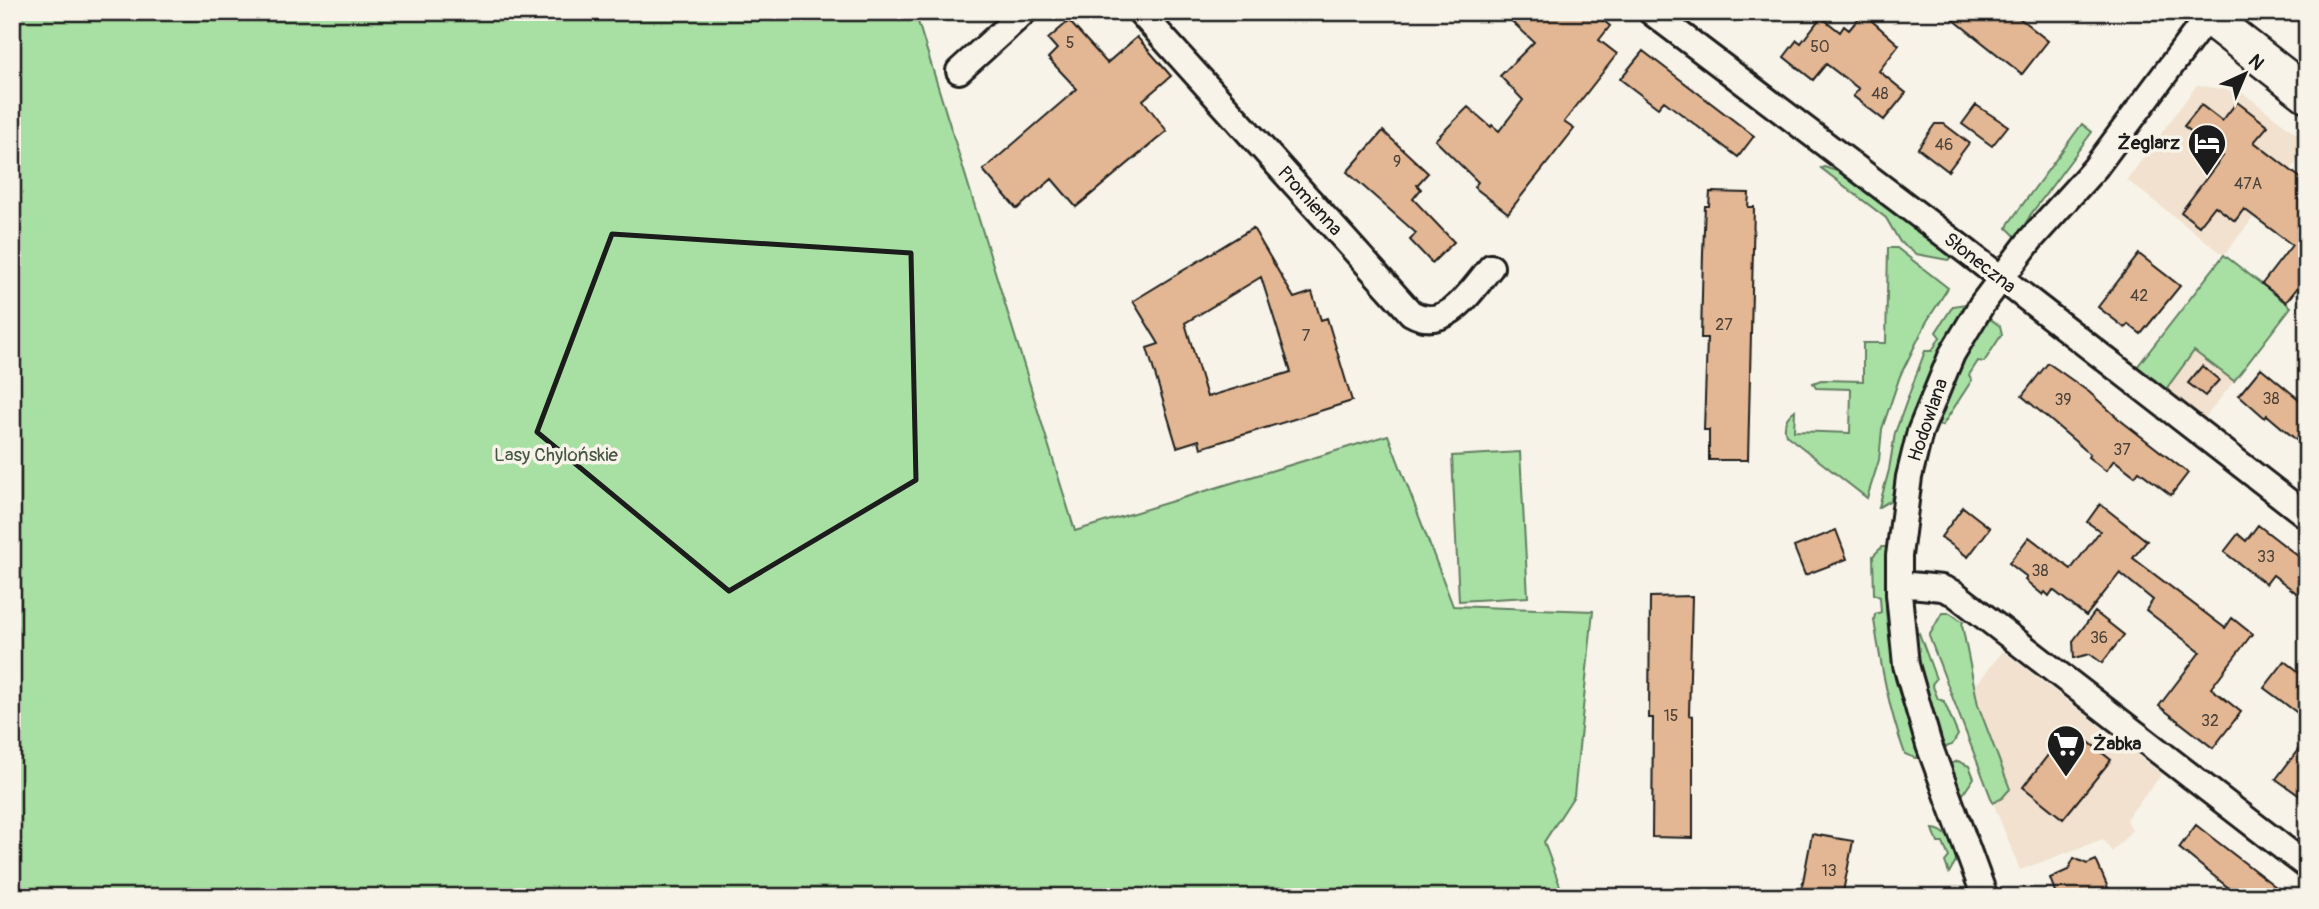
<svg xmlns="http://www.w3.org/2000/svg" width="2319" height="909" font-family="Pangolin,sans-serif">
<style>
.built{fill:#f1e1ce}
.green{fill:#a8e0a4;stroke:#627e60;stroke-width:2}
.building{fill:#e3b793;stroke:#1c1c1c;stroke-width:2;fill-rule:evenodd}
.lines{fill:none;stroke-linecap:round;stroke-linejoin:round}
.street-casing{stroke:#1c1c1c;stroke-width:30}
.secondary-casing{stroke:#1c1c1c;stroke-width:40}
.street{stroke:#f7f3e8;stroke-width:24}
.secondary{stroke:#f7f3e8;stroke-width:35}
.marked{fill:none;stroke:#1c1c1c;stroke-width:5;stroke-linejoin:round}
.labels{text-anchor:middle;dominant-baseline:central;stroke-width:7;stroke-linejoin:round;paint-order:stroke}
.number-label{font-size:16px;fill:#4e433a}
.poi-label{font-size:19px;font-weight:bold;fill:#1c1c1c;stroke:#f7f3e8;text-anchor:end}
.street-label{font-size:19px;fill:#1c1c1c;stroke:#f7f3e8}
.park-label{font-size:19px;fill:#465745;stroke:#f7f3e8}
</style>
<rect width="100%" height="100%" fill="#f7f3e8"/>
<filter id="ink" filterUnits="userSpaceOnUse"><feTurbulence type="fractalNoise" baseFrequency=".0143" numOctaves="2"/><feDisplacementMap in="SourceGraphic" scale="14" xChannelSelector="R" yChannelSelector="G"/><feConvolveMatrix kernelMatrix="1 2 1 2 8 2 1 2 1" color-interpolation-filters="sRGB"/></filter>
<g filter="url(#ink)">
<path class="built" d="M2197,85L2243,93L2307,142V149L2224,255L2127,180Z
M2194,351L2234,381L2204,419L2166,389Z
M2003,651L2162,774L2126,819L2132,830L2112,852L2103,839L2020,870L1977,762L1961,704Z"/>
<path class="green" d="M12,12H915L1075,531L1388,435L1453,606L1593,611L1574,796L1544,842L1564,897H12Z
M2082,124L2092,132L2031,214L2017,238L2007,228L2009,223Z
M1824,167L1843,173L1953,255L1948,260L1916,254L1900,242L1886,218L1821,168Z
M1888,248H1897L1948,288L1927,321L1900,376L1882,429L1879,460L1867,498L1786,435C1783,425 1785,417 1795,410L1794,431L1850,433L1851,389L1816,388L1813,383L1821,380L1863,381V343H1886Z
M2224,255L2291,307L2234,381L2194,351L2166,389L2137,367Z
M1966,304C1928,371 1907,425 1891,500L1879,507L1889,470L1895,433L1925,351H1932L1940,337L1936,332L1953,306Z
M1990,319L2000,326L2002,334L1984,362L1978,361L1969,375L1972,380L1942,426L1938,425C1951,389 1966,348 1990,319Z
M1520,452L1528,597L1459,601L1452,456Z
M1882,547H1886V611L1895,679L1919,757L1915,758L1905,754C1889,710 1881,666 1874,620L1875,614L1881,612L1880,597L1874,594L1873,556Z
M1942,613H1950L1963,622L1962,625L1978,705L2010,789L2002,798L1993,803L1929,636Z
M1919,633L1936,679L1932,684L1938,699L1944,701L1958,735L1952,745L1943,748L1924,685L1915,636Z
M1958,761L1969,766L1974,778L1963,794L1960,793L1950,766V764Z
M1933,829C1949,830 1952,846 1957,859L1949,873L1945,862L1949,857L1943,843H1938Z"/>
<path class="building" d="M1502,12H1593L1610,26L1599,40L1617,54L1564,122L1574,129L1508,213L1474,187L1478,182L1435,140L1468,107L1491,127L1492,125L1499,131L1523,100L1500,76L1534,42Z
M1944,12H2012L2048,41L2022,74Z
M1863,13L1899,45L1879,71L1906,93L1884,120L1853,96L1859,89L1826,64L1813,80L1784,57L1797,40L1801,43L1821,17L1840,32L1844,26L1849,30Z
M1069,21L1107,63L1137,37L1171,76L1143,100L1167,131L1076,207L1052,179L1017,209L983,170L1077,89L1048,58L1057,49L1048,39Z
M1643,51L1754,136L1738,157L1664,101L1658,108L1620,79Z
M2237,102L2268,126L2254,142L2307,183V271L2299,280L2302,282L2286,302L2262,284L2292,245L2244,209L2235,221L2215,206L2199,226L2181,212L2223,156L2184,126L2201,105L2222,121Z
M1976,105L2008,126L1992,146L1962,124Z
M1935,124H1944L1969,143L1948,171L1918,148Z
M1383,131L1428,173L1417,185L1421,189L1413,199L1454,242L1432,263L1410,240L1416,233L1347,172Z
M1710,192L1749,193L1748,207H1754L1748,460H1709V430H1704L1707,338H1701L1703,253L1705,206H1709Z
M1253,228L1294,298L1312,292L1321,320L1327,318L1352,401L1201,448L1199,440L1177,447L1147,348L1159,344L1133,301ZM1261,277L1291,372L1207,397L1185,323Z
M2139,254L2180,286L2141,334L2128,324L2125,328L2098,307Z
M2048,363L2089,392L2120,420L2188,473L2171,495L2139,471L2135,476L2114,460L2106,471L2088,457L2090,454L2022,396Z
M2202,366L2219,380L2205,396L2188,383Z
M2261,368L2307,406V449L2267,415L2265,418L2239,395Z
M2100,504L2147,541L2133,558L2225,628L2232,618L2252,634L2211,688L2241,712L2213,748L2159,706L2200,652L2146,610L2153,600L2120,573L2086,616L2053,590L2049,596L2045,592L2043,595L2025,580L2027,577L2009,563L2029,537L2071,569L2100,531L2087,522Z
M1963,507L1990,528L1968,557L1941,537Z
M2258,525L2307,563V601L2273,575L2266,584L2224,552L2238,534L2246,541Z
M1836,530L1847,559L1805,575L1794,547Z
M1692,596L1689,715L1693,716V838L1652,837L1653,718H1649L1650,597Z
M2095,612L2124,635L2102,663L2090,654L2074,658L2073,641Z
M2285,661L2307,678V720L2264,688Z
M2070,727L2111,760L2063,819L2023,787Z
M2307,738V801L2276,779Z
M2196,825L2215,840L2289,897H2240L2179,848Z
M1812,834L1853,841L1842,897H1800Z
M2074,858L2087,864L2096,860L2112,897H2057L2050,878L2068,870Z"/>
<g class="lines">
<g class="street-casing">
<path id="street" d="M1140,12L1411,313C1446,333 1471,291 1491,267
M1651,12L1966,251L2307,516
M959,71L1024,12
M1899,584L1942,588L1954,593L2307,866
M1985,897L1929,745L1906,665L1899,594V556L1909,477L1920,432L1952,354L1982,304L2031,239L2095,168L2211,12"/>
</g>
<g class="secondary-casing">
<path id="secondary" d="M2202,12L2307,94"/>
</g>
<use href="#street" class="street"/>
<use href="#secondary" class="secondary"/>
</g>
</g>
<path class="marked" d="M612,234L911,253L916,480L729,591L537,432Z"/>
<defs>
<g id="hotel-pin" transform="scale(2.0125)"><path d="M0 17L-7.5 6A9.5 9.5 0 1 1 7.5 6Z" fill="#1c1c1c" stroke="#f7f3e8"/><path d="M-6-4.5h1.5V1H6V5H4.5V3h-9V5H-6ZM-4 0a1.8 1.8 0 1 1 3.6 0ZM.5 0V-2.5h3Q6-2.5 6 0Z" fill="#fff"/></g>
<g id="supermarket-pin" transform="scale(2.0125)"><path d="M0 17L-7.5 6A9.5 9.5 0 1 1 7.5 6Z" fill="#1c1c1c" stroke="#f7f3e8"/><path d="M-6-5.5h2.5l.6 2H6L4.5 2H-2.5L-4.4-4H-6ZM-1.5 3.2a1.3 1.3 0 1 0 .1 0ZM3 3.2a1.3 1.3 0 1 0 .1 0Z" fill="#fff"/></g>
</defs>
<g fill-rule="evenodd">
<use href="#hotel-pin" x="2207" y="143"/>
<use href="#supermarket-pin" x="2066" y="744"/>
</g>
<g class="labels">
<g class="number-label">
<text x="1070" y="43">5</text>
<text x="1820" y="47">50</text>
<text x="1880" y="94">48</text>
<text x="1944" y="145">46</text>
<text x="1397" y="162">9</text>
<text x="2248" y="184">47A</text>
<text x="2139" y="296">42</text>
<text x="1724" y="325">27</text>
<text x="1306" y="336">7</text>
<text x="2271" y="399">38</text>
<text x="2063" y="400">39</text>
<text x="2122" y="450">37</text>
<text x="2266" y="557">33</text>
<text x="2040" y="571">38</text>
<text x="2099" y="638">36</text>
<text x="1671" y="716">15</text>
<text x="2210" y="721">32</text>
<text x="1829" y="871">13</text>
</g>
<g class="poi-label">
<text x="2180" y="143">Żeglarz</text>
<text x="2093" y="744" text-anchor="start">Żabka</text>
</g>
<g class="street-label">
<text transform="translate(1310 201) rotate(48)">Promienna</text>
<text transform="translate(1980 263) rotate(38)">Słoneczna</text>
<text transform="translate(1928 420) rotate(-71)">Hodowlana</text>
</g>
<g class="park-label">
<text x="556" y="455">Lasy Chylońskie</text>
</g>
</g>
<rect width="2319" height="909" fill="none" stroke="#f7f3e8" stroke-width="42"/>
<rect x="21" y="21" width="2277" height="867" fill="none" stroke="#1c1c1c" stroke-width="2.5" filter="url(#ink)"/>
<g transform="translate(2245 74) rotate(44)" stroke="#f7f3e8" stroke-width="5" paint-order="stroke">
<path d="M0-5L12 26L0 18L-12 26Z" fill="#1c1c1c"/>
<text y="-10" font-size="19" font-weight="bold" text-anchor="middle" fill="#1c1c1c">N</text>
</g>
</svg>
